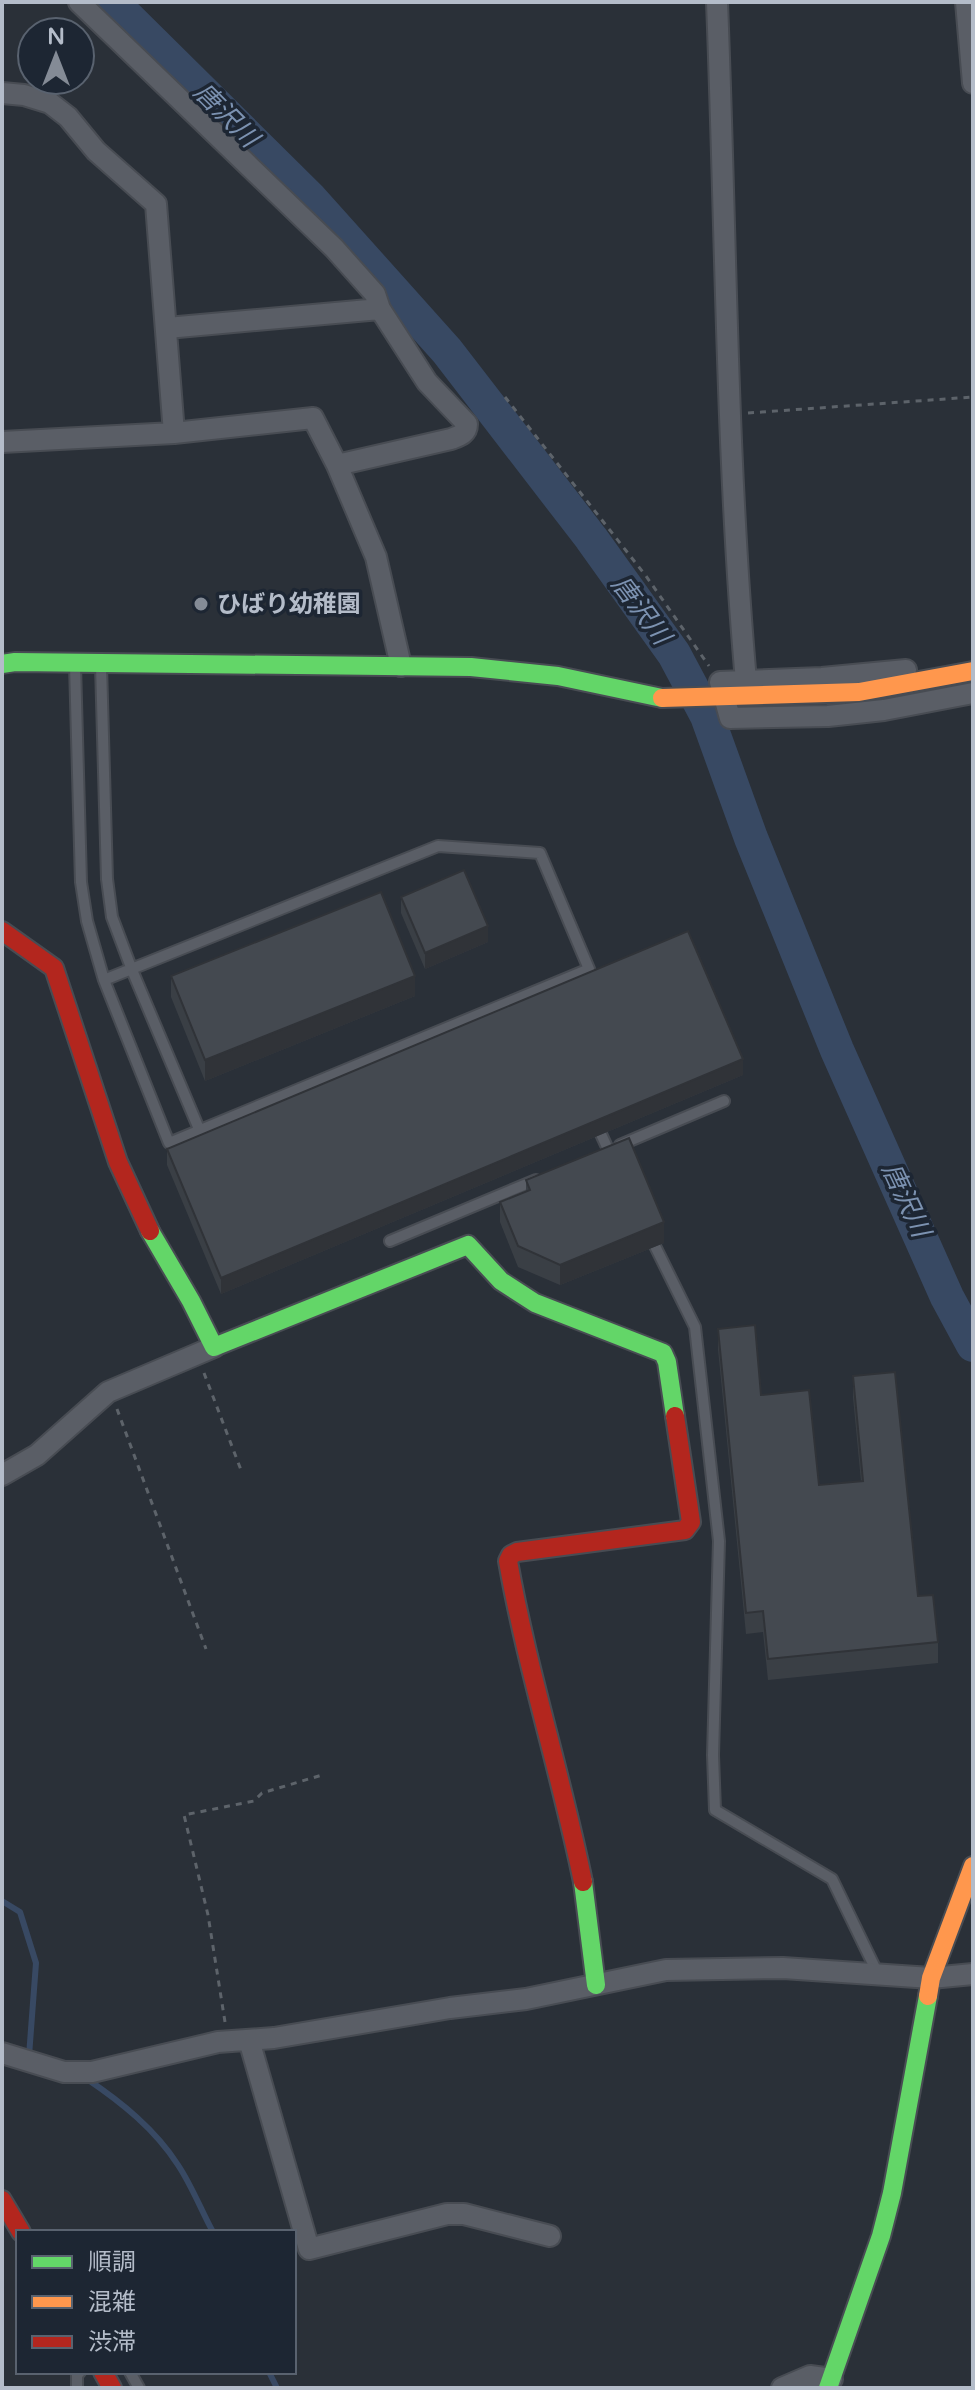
<svg xmlns="http://www.w3.org/2000/svg" width="975" height="2390" font-family="'Varela Round','Noto Sans JP',sans-serif">
<style>
.lines{fill:none;stroke-linecap:round;stroke-linejoin:round}
.stream{stroke:#384963;stroke-width:6}
.river{stroke:#384963;stroke-width:34}
.lane-casing{stroke:#484c53;stroke-width:14}
.street-casing{stroke:#484c53;stroke-width:24}
.fast-casing{stroke:#484c53;stroke-width:22}
.slow-casing{stroke:#484c53;stroke-width:22}
.jam-casing{stroke:#484c53;stroke-width:22}
.path{stroke:#5d636a;stroke-width:3;stroke-dasharray:6 6;stroke-linecap:butt}
.lane{stroke:#5a5e66;stroke-width:10}
.street{stroke:#5a5e66;stroke-width:20}
.fast{stroke:#63d668;stroke-width:18}
.slow{stroke:#ff974d;stroke-width:18}
.jam{stroke:#b3261e;stroke-width:18}
.wall{fill:#3a3f45}
.shaded-wall{fill:#303338}
.building{fill:#444950;stroke:#303338;stroke-width:2}
.poi-dot{fill:#848b96;stroke:#1d2633;stroke-width:3}
.labels{text-anchor:middle;dominant-baseline:central;stroke-width:7;stroke-linejoin:round;paint-order:stroke}
.poi-label{font-size:24px;font-weight:bold;fill:#b4bcc9;stroke:#1d2633;text-anchor:start}
.water-label{font-size:26px;font-style:italic;fill:#7c92b1;stroke:#1d2633}
</style>
<rect width="100%" height="100%" fill="#2a3038"/>
<g class="lines">
<path class="stream" d="M2,1901L20,1912L36,1963L29,2056
M87,2079C121,2102 155,2129 178,2165C192,2186 201,2210 213,2232
M269,2372L277,2388"/>
<path class="river" d="M112,2L310,198L447,351L591,538L674,654L707,716L751,838L837,1050L947,1297L973,1345"/>
<g class="lane-casing">
<path id="lane" d="M75,665L81,882L87,921L104,980L169,1143L589,969L540,853L438,846L104,980
M101,665L107,879L112,917L132,970L199,1129
M601,1134L612,1158
M620,1145L724,1101
M390,1241L536,1180
M655,1246L695,1327L719,1541L713,1755L715,1810L832,1879L878,1974
M130,2372L139,2388
M77,2388V2375L80,2372"/>
</g>
<g class="street-casing">
<path id="street" d="M79,2L334,248L375,294L380,309L427,382L467,424C467,434 459,436 451,439L337,465
M717,2C726,228 726,455 746,681
M966,2L973,83
M2,93L24,95L50,103L68,117L96,151L156,204L174,433
M167,328L380,309
M2,442L174,433L313,418L337,465L376,557L401,666
M906,670L822,678L720,682L730,718L828,716L884,710L973,693
M2,1475L37,1455L108,1392L214,1347
M249,2040L309,2249L447,2214H464L550,2236
M2,2053L64,2072H92L218,2042L274,2038L450,2008L526,1999L666,1970L783,1968L931,1978L973,1974
M782,2388L810,2376L832,2379"/>
</g>
<g class="fast-casing">
<path id="fast" d="M2,664L15,662L471,667L558,676L662,698
M150,1231L191,1301L214,1347L468,1245L501,1281L535,1303L663,1353L667,1362L675,1416
M583,1882L596,1985
M828,2388L881,2236L892,2193L928,1996"/>
</g>
<g class="slow-casing">
<path id="slow" d="M662,698L859,692L973,671
M928,1996L931,1978L973,1866"/>
</g>
<g class="jam-casing">
<path id="jam" d="M2,931L54,968L118,1162L150,1231
M583,1882C561,1774 527,1669 508,1561L511,1555L517,1552L685,1530L691,1522L675,1416
M2,2200L21,2232
M103,2372L112,2388"/>
</g>
<path class="path" d="M505,397L646,576L709,666
M748,413L973,397
M204,1373L241,1470
M117,1409L206,1649
M225,2022L208,1915L184,1815L254,1801L262,1793L322,1775"/>
<use href="#lane" class="lane"/>
<use href="#street" class="street"/>
<use href="#fast" class="fast"/>
<use href="#slow" class="slow"/>
<use href="#jam" class="jam"/>
</g>
<path class="wall" d="M401,897L488,942L425,969L401,913Z
M171,976L415,996L205,1081L171,997Z
M743,1075L221,1294L167,1165V1149Z
M526,1180L664,1243L560,1285L518,1267L500,1222V1202L526,1192Z
M718,1329L819,1485L861,1481L853,1397V1376L918,1596L938,1642V1663L768,1680L763,1632L746,1634L718,1349Z"/>
<path class="shaded-wall" d="M488,926V942L425,969V953Z
M415,976V996L205,1081V1060Z
M743,1059V1075L221,1294V1278Z
M664,1222V1243L560,1285V1265Z"/>
<path class="building" d="M464,870L488,926L425,953L401,897Z
M381,892L415,976L205,1060L171,976Z
M688,931L743,1059L221,1278L167,1149Z
M629,1138L664,1222L560,1265L518,1246L500,1202L530,1190L526,1180Z
M755,1325L761,1395L809,1390L819,1485L863,1481L853,1376L895,1372L918,1596L933,1595L938,1642L768,1659L763,1611L746,1613L718,1329Z"/>
<circle class="poi-dot" cx="201" cy="604" r="8"/>
<g class="labels">
<g class="poi-label">
<text x="217" y="604">ひばり幼稚園</text>
</g>
<g class="water-label">
<text transform="translate(226 115) rotate(45)">唐沢川</text>
<text transform="translate(641 610) rotate(53)">唐沢川</text>
<text transform="translate(906 1200) rotate(65)">唐沢川</text>
</g>
</g>
<rect width="975" height="2390" fill="none" stroke="#b4bcc9" stroke-width="8"/>
<rect x="16" y="2230" width="280" height="144" fill="#1d2633" stroke="#59626f" stroke-width="2"/>
<rect x="32" y="2256" width="40" height="12" fill="#63d668" stroke="#59626f" stroke-width="2"/>
<text x="88" y="2270" font-size="24" fill="#b4bcc9">順調</text>
<rect x="32" y="2296" width="40" height="12" fill="#ff974d" stroke="#59626f" stroke-width="2"/>
<text x="88" y="2310" font-size="24" fill="#b4bcc9">混雑</text>
<rect x="32" y="2336" width="40" height="12" fill="#b3261e" stroke="#59626f" stroke-width="2"/>
<text x="88" y="2350" font-size="24" fill="#b4bcc9">渋滞</text>
<g transform="translate(56 56)"><circle r="38" fill="#1d2633" stroke="#59626f" stroke-width="2"/>
<path d="M0-6L14 30L0 20L-14 30Z" fill="#848b96"/>
<text y="-12" font-size="22" font-weight="bold" text-anchor="middle" fill="#b4bcc9">N</text>
</g>
</svg>
